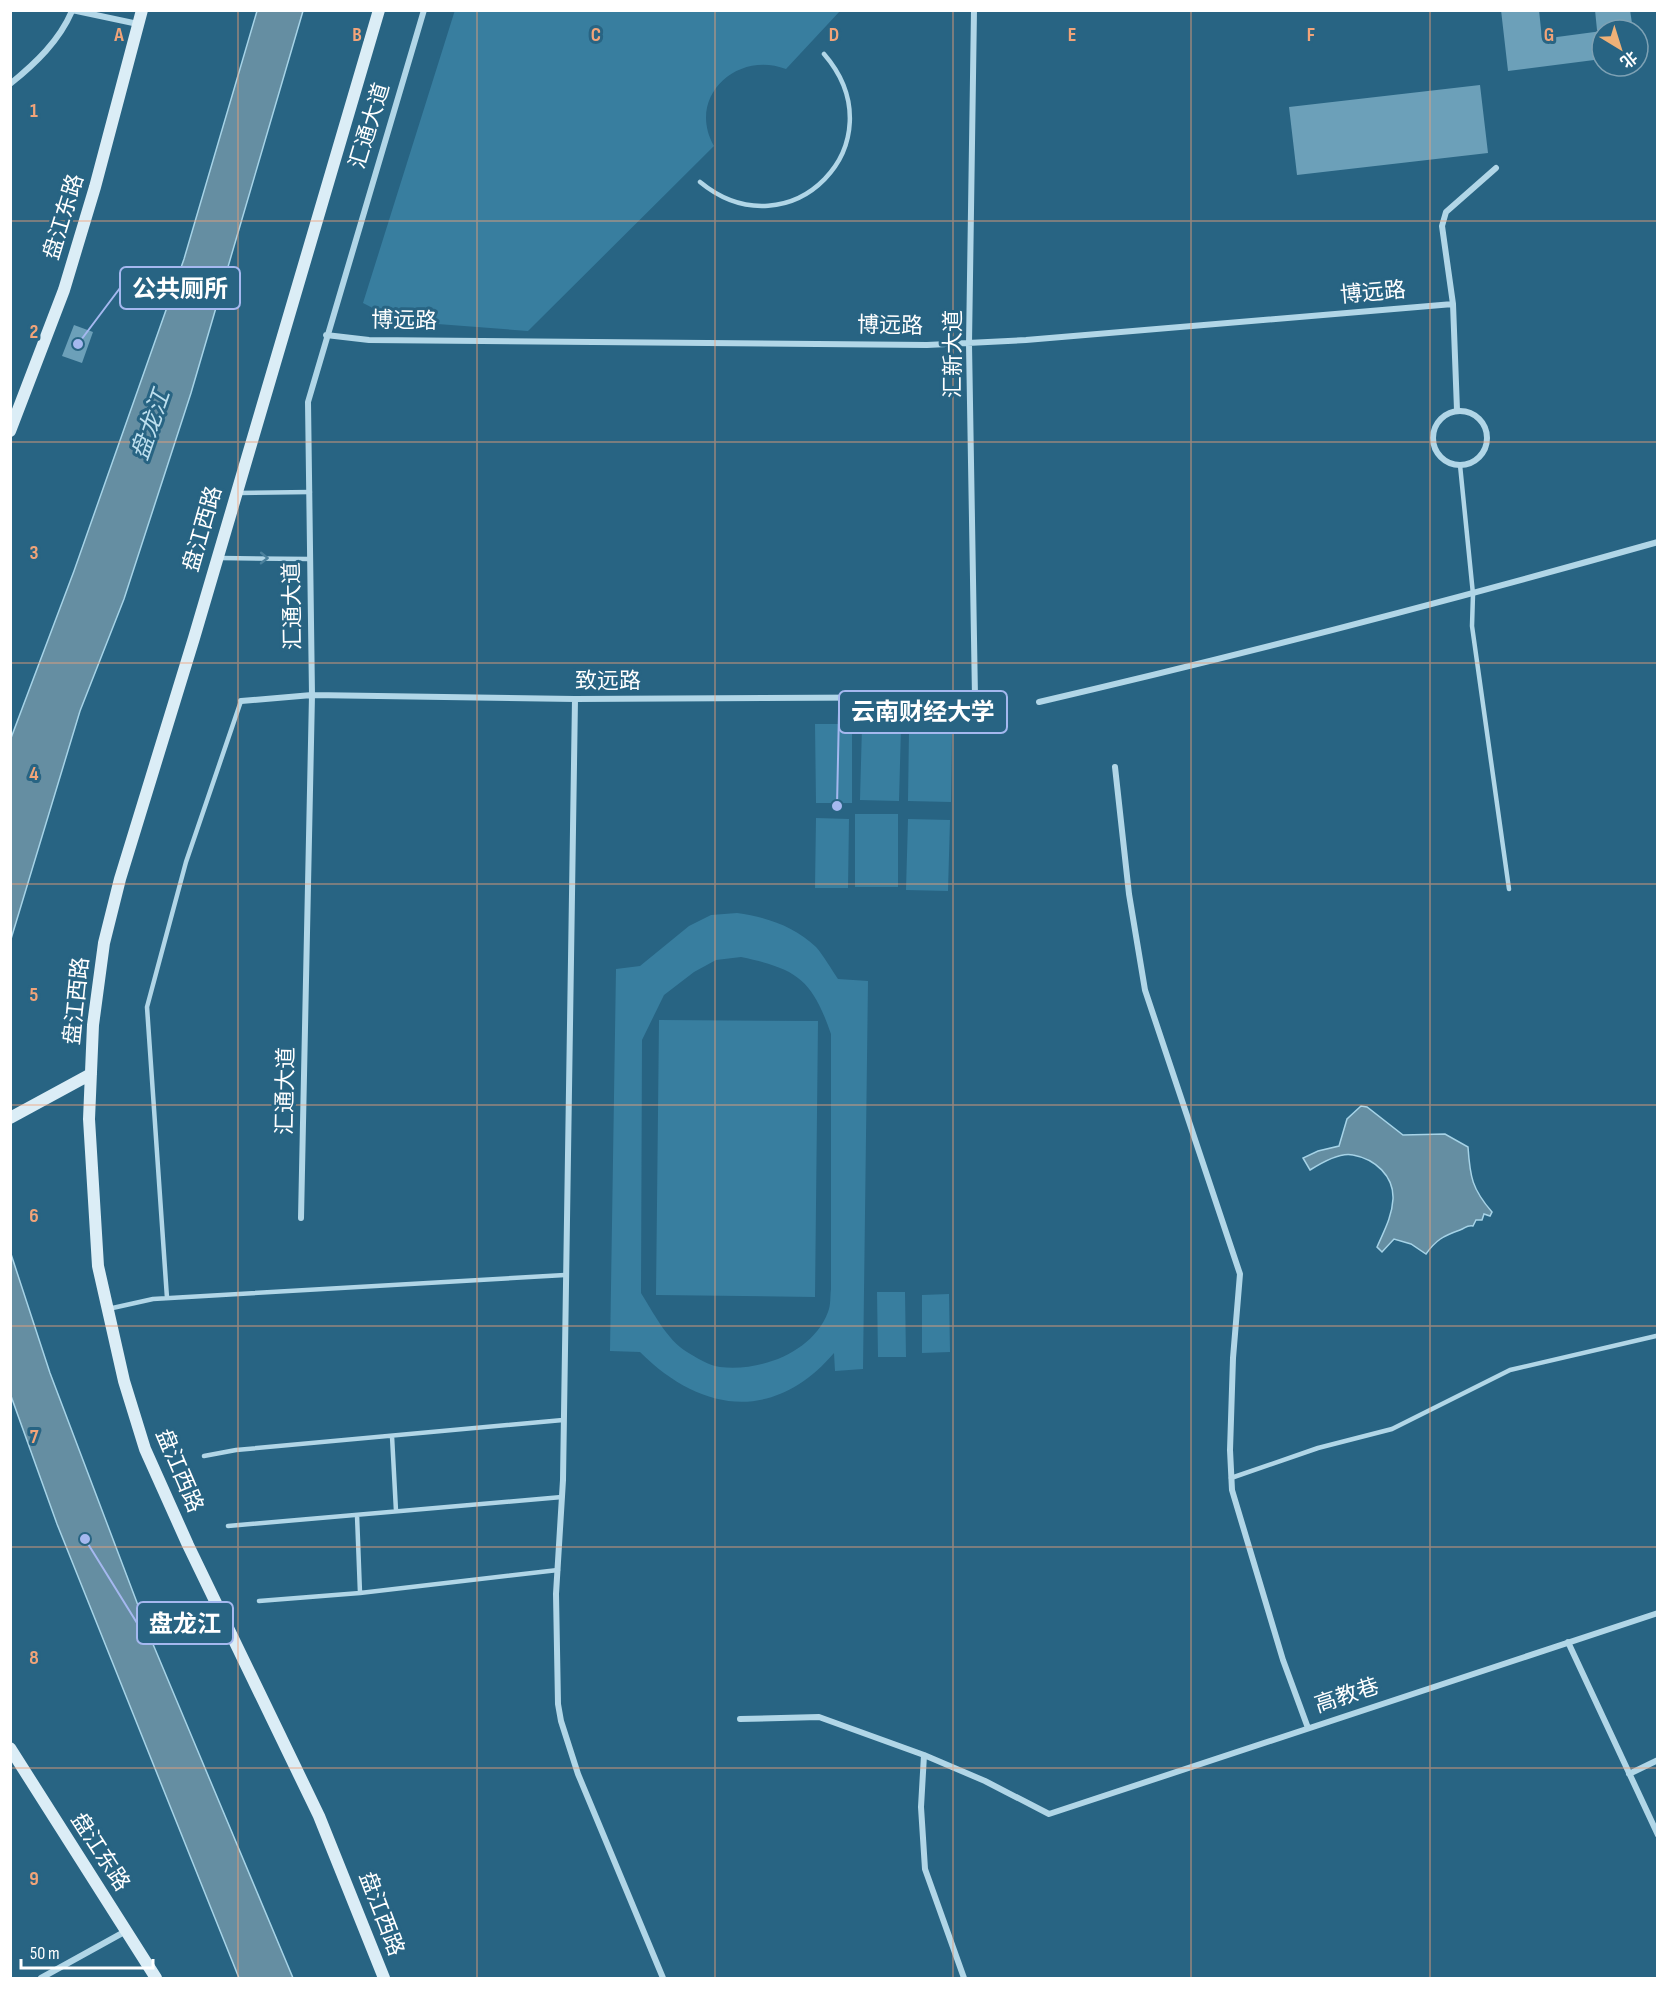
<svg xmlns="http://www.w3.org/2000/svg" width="1668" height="1989" font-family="'Sofia Sans Condensed','Noto Sans SC',sans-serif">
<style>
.green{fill:#387e9f;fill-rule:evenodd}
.water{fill:#658ea2;stroke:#a6d3e7;stroke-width:1.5}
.building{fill:#6ca0b9}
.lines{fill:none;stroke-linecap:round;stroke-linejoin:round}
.lane{stroke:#b1d6e7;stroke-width:4.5}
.street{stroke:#b1d6e7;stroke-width:6}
.secondary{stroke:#dbedf6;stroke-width:12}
.oneway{stroke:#4a809c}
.grid{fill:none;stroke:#f2a479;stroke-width:1.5;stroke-opacity:0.55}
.labels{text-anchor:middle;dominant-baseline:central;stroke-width:6;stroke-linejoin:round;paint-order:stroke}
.street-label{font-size:22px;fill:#fff;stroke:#286483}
.water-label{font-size:24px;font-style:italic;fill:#bddfee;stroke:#286483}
.grid-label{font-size:20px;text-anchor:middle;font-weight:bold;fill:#f2a479;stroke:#286483;stroke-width:6;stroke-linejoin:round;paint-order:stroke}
.leader{fill:none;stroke:#a5b8ef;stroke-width:2}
.callout-dot{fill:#a5b8ef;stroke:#286483;stroke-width:2}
.callout{fill:#286483;stroke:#a5b8ef;stroke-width:2}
.callout-label{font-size:24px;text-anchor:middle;font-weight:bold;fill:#fff}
</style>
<rect width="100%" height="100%" fill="#286483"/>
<path class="green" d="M455,10H840V11L786,69C737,50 686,97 714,146L528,331L398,321L363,303Z
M815,724H852V803H816Z
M862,726L901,727L899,801L860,800Z
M909,731H952L951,802L908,801Z
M855,814H898V887H855Z
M816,818L849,819L848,888H815Z
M908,819L950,820L948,891L906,890Z
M737,913C766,917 794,926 816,947C824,956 831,969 838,979L868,981L863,1369L835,1371L834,1353C774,1423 701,1413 640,1352L610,1351L616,969L640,966L689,926L711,915ZM741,957C797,969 812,979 831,1034V1289C830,1296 831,1305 828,1312C813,1352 761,1372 720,1367C710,1366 695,1357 687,1352C667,1340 653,1312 641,1293L642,1040L664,995L694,972L716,960Z
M659,1020L818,1021L815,1297L656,1295Z
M877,1292H905L906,1357H878Z
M949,1294L950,1352L922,1353V1295Z"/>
<path class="water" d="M257,11H303L191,393L124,599L80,711L11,939V738L74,571L184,259Z
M1361,1106L1367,1107L1403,1135L1445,1134L1468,1147C1470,1177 1472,1189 1492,1212L1490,1216L1484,1214L1482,1220H1476L1473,1226C1466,1225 1466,1228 1460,1230C1443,1236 1436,1240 1426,1254L1411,1244L1394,1239L1382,1252L1377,1247C1384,1231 1392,1217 1393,1199C1394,1176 1375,1159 1353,1155C1341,1152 1321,1163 1310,1170L1303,1158L1318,1151L1339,1146L1347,1119Z
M10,1251L50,1373L150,1637L293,1978H239L57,1524L11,1396Z"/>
<path class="building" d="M1501,10H1539L1542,39L1602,31V59L1508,71Z
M1595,10H1630L1633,30H1597Z
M1480,85L1488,153L1297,175L1289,107Z
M74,325L93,332L82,363L62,356Z"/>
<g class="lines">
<path class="lane" d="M700,182C790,256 901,143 824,54
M1460,465L1473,594L1472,626L1509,889
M237,493L310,492
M220,558L310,559
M167,1298L147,1007L186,862L241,701
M108,1309L153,1299L565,1275
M392,1436L396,1511
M204,1456L236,1450L563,1420
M1231,1478L1318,1448L1392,1429L1510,1370L1656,1336
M357,1515L360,1593
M228,1526L562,1497
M259,1601L360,1593L558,1570"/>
<path class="street" d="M72,10L138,24
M10,84C36,63 59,41 72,11
M326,335L369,340L927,345L1026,340L1453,304
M1457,410L1453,304L1442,226L1446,212L1496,168
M1433 438a27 27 0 1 1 54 0a27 27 0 1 1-54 0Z
M575,699L563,1480L556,1594L558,1704L561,1721L578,1774L663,1978
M241,701L312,695L575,699L975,697L969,344L974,10
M1039,702C1246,654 1452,600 1658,542
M1115,767L1129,894L1145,990L1240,1274L1233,1358L1230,1450L1232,1490L1283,1660L1308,1728
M301,1218L312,695L308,402L424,10
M1568,1642L1658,1835
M740,1719L819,1717L924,1755L985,1781L1049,1814L1658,1613
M924,1755L921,1807L925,1869L964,1978
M1629,1774L1658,1760
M41,1978L126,1931"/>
<path class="secondary" d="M379,10L194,638L120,879L104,943L93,1025L89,1119L98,1266L124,1381L145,1449L188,1545L319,1816L384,1978
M10,431L64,290L95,187L142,10
M10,1118L91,1074
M10,1748L156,1978"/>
</g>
<defs><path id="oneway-chevron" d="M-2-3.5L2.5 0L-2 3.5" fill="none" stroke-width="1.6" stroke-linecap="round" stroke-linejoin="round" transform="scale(1.5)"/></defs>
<use class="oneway" href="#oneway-chevron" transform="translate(264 558) rotate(1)"/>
<path class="grid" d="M238,10V1978M477,10V1978M715,10V1978M953,10V1978M1191,10V1978M1430,10V1978M10,221H1658M10,442H1658M10,663H1658M10,884H1658M10,1105H1658M10,1326H1658M10,1547H1658M10,1768H1658"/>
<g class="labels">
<g class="street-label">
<text transform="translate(370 126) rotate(-73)">汇通大道</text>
<text transform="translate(64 217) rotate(-73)">盘江东路</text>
<text transform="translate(1373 293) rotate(-5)">博远路</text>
<text transform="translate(404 321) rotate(1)">博远路</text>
<text transform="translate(890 326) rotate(1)">博远路</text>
<text transform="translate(953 354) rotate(-90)">汇新大道</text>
<text transform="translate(203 529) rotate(-74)">盘江西路</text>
<text transform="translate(293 606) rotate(-91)">汇通大道</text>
<text x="608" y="681">致远路</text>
<text transform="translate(77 1001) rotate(-84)">盘江西路</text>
<text transform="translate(286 1091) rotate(-89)">汇通大道</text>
<text transform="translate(179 1471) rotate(67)">盘江西路</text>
<text transform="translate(1347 1696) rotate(-18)">高教巷</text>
<text transform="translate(100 1852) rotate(57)">盘江东路</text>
<text transform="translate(381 1914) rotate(69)">盘江西路</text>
</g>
<g class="water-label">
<text transform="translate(151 425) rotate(-71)">盘龙江</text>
</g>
</g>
<g class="grid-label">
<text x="119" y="41">A</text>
<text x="357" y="41">B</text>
<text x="596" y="41">C</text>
<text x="834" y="41">D</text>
<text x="1072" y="41">E</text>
<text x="1311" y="41">F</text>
<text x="1549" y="41">G</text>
<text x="34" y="117">1</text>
<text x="34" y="338">2</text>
<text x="34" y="559">3</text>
<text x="34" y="780">4</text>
<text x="34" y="1001">5</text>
<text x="34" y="1222">6</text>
<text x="34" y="1443">7</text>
<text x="34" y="1664">8</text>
<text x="34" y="1885">9</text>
</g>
<path class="leader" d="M78 344L120 288M837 806L839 712M85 1539L137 1623"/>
<g class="callout-dot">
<circle cx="78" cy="344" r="6"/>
<circle cx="837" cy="806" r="6"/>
<circle cx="85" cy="1539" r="6"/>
</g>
<g class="callout">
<rect x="120" y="267" width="120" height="42" rx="6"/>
<rect x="839" y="691" width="168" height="42" rx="6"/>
<rect x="137" y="1602" width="96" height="42" rx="6"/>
</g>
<g class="callout-label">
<text x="180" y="297">公共厕所</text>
<text x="923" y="720">云南财经大学</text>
<text x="185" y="1632">盘龙江</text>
</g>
<rect width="1668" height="1989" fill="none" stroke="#ffffff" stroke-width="24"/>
<g transform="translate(1620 48) rotate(142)"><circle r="28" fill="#286483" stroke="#7ea2b5" stroke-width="1.5"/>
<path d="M0-4.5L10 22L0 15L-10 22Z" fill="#efb177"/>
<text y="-9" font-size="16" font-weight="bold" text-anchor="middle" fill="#ffffff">北</text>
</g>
<path d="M21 1959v9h132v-9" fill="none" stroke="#ffffff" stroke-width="3"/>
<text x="30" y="1959" font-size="18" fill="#ffffff" stroke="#286483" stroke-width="4.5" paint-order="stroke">50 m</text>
</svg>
